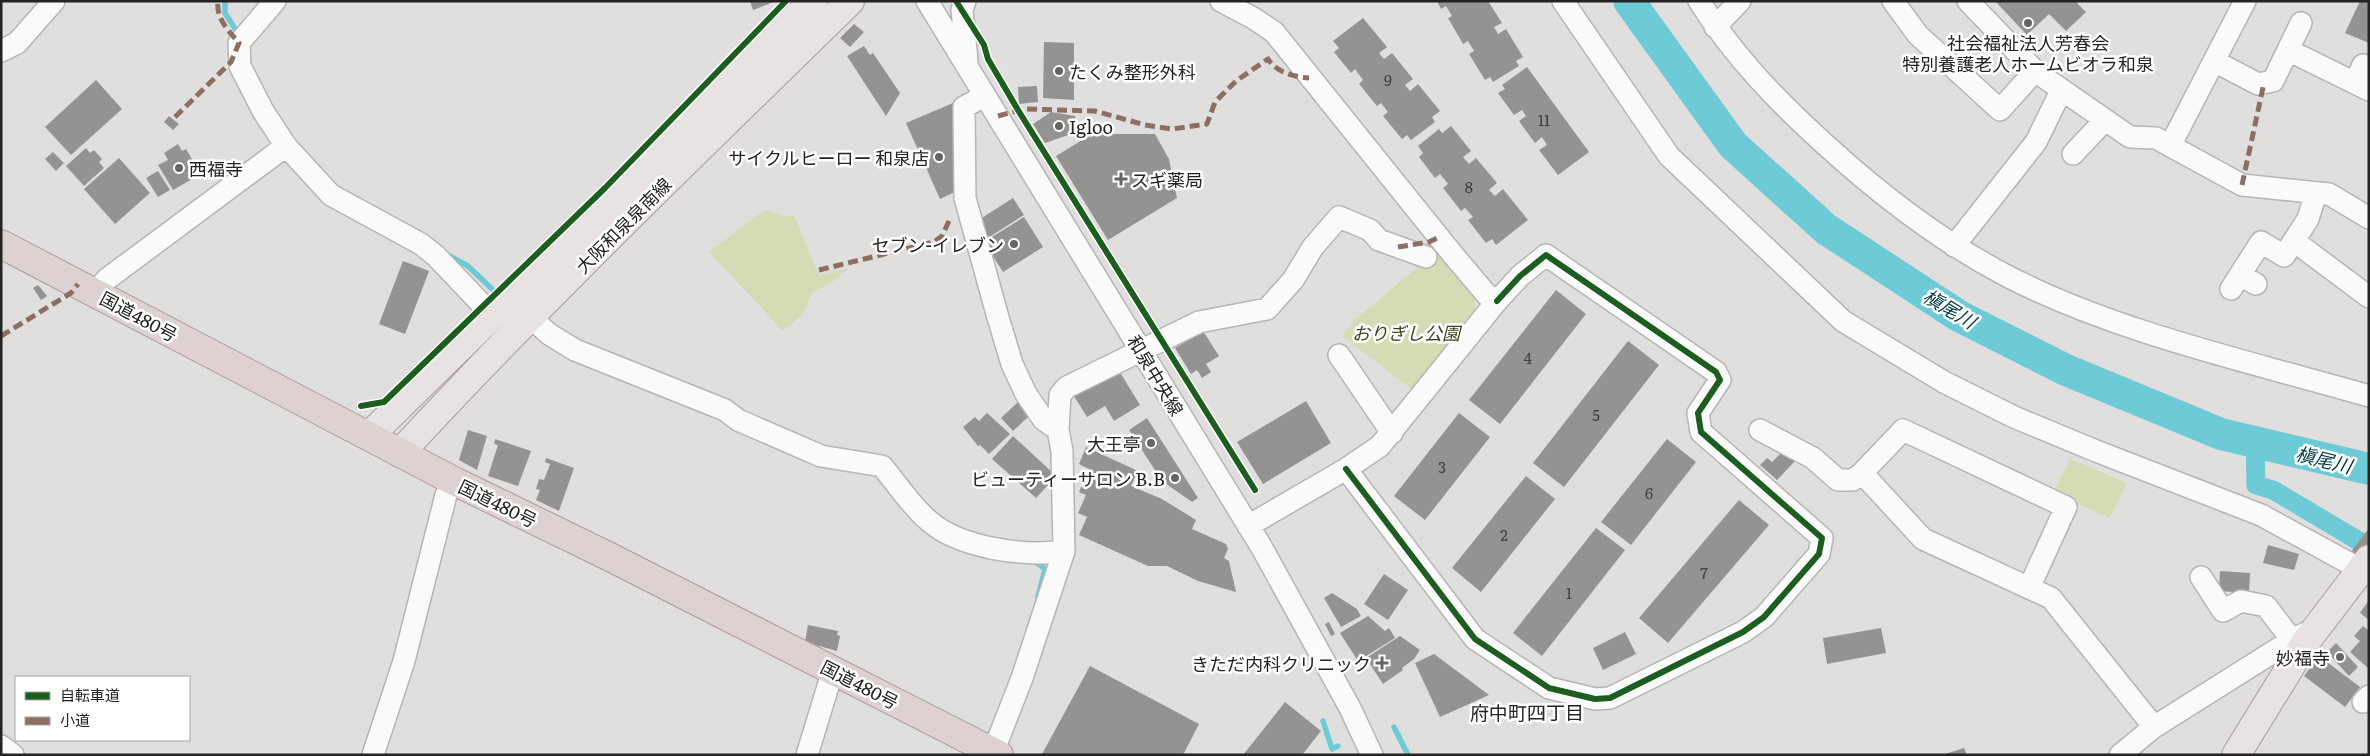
<svg xmlns="http://www.w3.org/2000/svg" width="2370" height="756" font-family="Literata,'Noto Sans JP',serif">
<style>
.green{fill:#d7dbb5}
.lines{fill:none;stroke-linecap:round;stroke-linejoin:round}
.stream{stroke:#6dcad7;stroke-width:5.5}
.canal{stroke:#6dcad7;stroke-width:19}
.river{stroke:#6dcad7;stroke-width:32}
.building{fill:#949392}
.minor-casing{stroke:#b6b5b4;stroke-width:24}
.major-casing{stroke:#a89b9c;stroke-width:30}
.highway-casing{stroke:#a89b9c;stroke-width:30}
.minor{stroke:#fafafa;stroke-width:21}
.major{stroke:#e9e2e2;stroke-width:28}
.highway{stroke:#ddd1d2;stroke-width:28}
.quiet{stroke:#8d6e63;stroke-width:5;stroke-dasharray:10 5;stroke-linecap:butt}
.cycleway-casing{stroke:#fff;stroke-width:9}
.cycleway{stroke:#1b5e20;stroke-width:6}
.poi-dot{fill:#666564;stroke:#fff;stroke-width:2}
.labels{text-anchor:middle;dominant-baseline:central;stroke-width:5;stroke-linejoin:round;paint-order:stroke}
.number-label{font-size:15px;fill:#403f3e}
.poi-label{font-size:18px;fill:#242322;stroke:#fff;text-anchor:end}
.street-label{font-size:18px;fill:#242322;stroke:#fff}
.park-label{font-size:18px;font-style:italic;fill:#3c401b;stroke:#fff}
.water-label{font-size:19px;font-style:italic;fill:#003c44;stroke:#fff}
.neighbourhood-label{font-size:19px;fill:#242322;stroke:#fff}
</style>
<rect width="100%" height="100%" fill="#e1dfde"/>
<path class="green" d="M769,210L783,216H794L819,275L849,268L830,284L812,293L803,314L783,331L709,252L763,211Z
M1435,252L1472,294L1475,302V313L1413,390L1342,336L1355,320Z
M2070,459L2127,483L2110,518L2053,493Z"/>
<g class="lines">
<path class="stream" d="M225,1V13L239,35
M446,254L468,266L492,289
M1032,559L1045,569L1038,597
M1323,721L1332,749L1338,746
M1394,727L1408,755"/>
<path class="canal" d="M2255,442L2256,485L2273,490L2369,547"/>
<path class="river" d="M1629,1L1733,145L1826,229L1959,316L2066,370L2221,434L2369,469"/>
</g>
<path class="building" d="M750,1H776L753,10Z
M1437,1H1488L1502,23L1494,27L1498,34L1506,29L1523,57L1516,61L1519,66L1493,82L1490,77L1485,80L1469,54L1474,51L1468,41L1463,44L1448,18L1452,16L1446,6L1441,9Z
M1995,1H2075L2086,12L2066,31L2049,14L2027,35Z
M2360,1H2369V43L2345,33Z
M1363,18L1387,47L1379,53L1384,59L1392,53L1413,79L1405,85L1410,91L1418,84L1440,111L1432,117L1435,122L1411,140L1407,135L1402,139L1383,116L1388,112L1381,103L1377,106L1359,84L1363,80L1355,69L1351,73L1334,52L1339,48L1333,41Z
M854,24L864,32L850,47L840,38Z
M1044,42L1074,43V100L1043,98Z
M864,46L870,55L873,53L900,93L886,116L847,56Z
M1527,67L1589,152L1558,175L1539,150L1547,145L1542,137L1535,143L1519,121L1526,116L1522,110L1514,115L1498,93L1505,89L1502,85Z
M96,80L122,109L71,155L45,127Z
M1037,86L1038,102L1019,104L1018,87Z
M953,103L956,110L957,191L940,199L906,123Z
M1051,112L1075,116L1077,132L1045,143L1033,124Z
M169,116L179,124L173,130L164,122Z
M1451,126L1471,151L1463,157L1469,164L1476,158L1497,183L1489,190L1495,196L1503,189L1528,220L1496,245L1492,239L1486,243L1468,220L1473,217L1465,208L1461,211L1443,188L1448,184L1440,174L1435,178L1419,157L1423,153L1418,146L1439,129L1442,133Z
M1092,134H1155L1169,159L1177,198L1108,240L1056,156Z
M178,144L182,151L186,149L201,174L173,190L158,165L168,160L164,153Z
M86,148L90,153L94,150L102,159L99,162L104,168L84,186L66,166Z
M53,152L64,163L56,171L45,159Z
M119,158L150,193L115,224L84,189Z
M158,171L170,190L158,197L146,178Z
M1013,198L1024,215L988,238L977,221Z
M1024,217L1043,247L1003,272L984,242Z
M403,261L429,271L405,334L379,324Z
M38,285L47,296L41,300L33,288Z
M1556,290L1586,314L1500,424L1469,400Z
M1203,331L1219,356L1206,364L1211,372L1202,378L1197,370L1191,374L1175,348Z
M1628,341L1659,365L1564,487L1533,463Z
M1116,366L1140,405L1114,421L1105,406L1087,417L1072,393Z
M1019,401L1031,414L1013,431L1001,418Z
M1306,401L1331,443L1263,484L1237,442Z
M987,413L1010,434L989,454L980,445L978,446L963,427L975,417L979,421Z
M1459,413L1490,437L1425,520L1394,496Z
M1147,418L1198,498L1192,502L1162,481L1129,430Z
M468,430L487,436L477,470L459,460Z
M1013,436L1053,473L1044,482L1048,485L1036,498L992,459Z
M495,439L531,451L518,486L488,476L498,445L494,444Z
M1667,439L1696,462L1631,545L1601,522Z
M1086,447L1138,471L1131,486L1162,499L1196,520L1192,529L1226,544L1228,549L1224,558L1229,561L1236,592L1198,581L1167,566H1148L1079,535L1087,517L1078,513L1086,495L1079,492L1089,469L1079,464Z
M1784,450L1795,461L1777,480L1760,465L1767,458L1772,462Z
M546,458L574,468L559,511L536,500L540,490L536,489L539,479L544,480L550,464L545,462Z
M1526,476L1555,499L1481,592L1452,568Z
M1739,500L1769,525L1668,643L1639,618Z
M1596,528L1625,550L1542,656L1513,633Z
M2369,528V563L2350,553Z
M2268,545L2299,554L2294,570L2263,563Z
M2220,571L2250,573L2249,593L2219,591Z
M1384,574L1408,590L1388,620L1364,604Z
M1332,593L1357,609L1361,616L1341,627L1324,598Z
M2369,600V620L2360,613Z
M1368,616L1385,631L1389,628L1395,638L1358,661L1340,633Z
M1329,622L1335,634L1331,636L1325,624Z
M808,625L838,631L837,635L840,636L837,651L805,642Z
M2363,626L2369,631V669L2350,652L2360,641L2354,636Z
M1881,628L1886,653L1827,664L1823,638Z
M1625,632L1636,654L1603,670L1593,648Z
M1400,636L1420,650L1414,659L1402,668L1403,670L1383,684L1366,658Z
M2336,643L2358,667L2349,676L2327,652Z
M1434,654L1489,695L1440,717L1415,663Z
M2319,656L2360,687L2345,707L2304,676Z
M1090,666L1199,724L1183,755L1042,754Z
M1285,702L1321,731L1302,755H1243Z
M1964,748L1967,755H1945V754Z"/>
<g class="lines">
<g class="minor-casing">
<path id="minor" d="M275,1L239,43L240,66L263,111L286,146L331,195L421,244L436,256L492,315
M927,1L1262,548L1350,708L1372,755
M965,1L962,10L967,61
M1221,1L1253,18L1274,32L1454,256L1487,295L1497,301L1380,446L1346,469L1248,526
M1563,1L1669,156L1843,321L1944,382L2014,417L2096,451L2261,515L2369,574
M1699,1C1734,57 1780,104 1829,148C1883,197 1942,242 2007,276C2115,332 2251,362 2369,396
M1893,1L1918,35L2000,110L2035,71L2130,137L2156,138L2242,185L2329,194L2369,218
M1968,1L2035,71
M1715,27L1740,1
M2288,50L2369,90
M1,51L17,43L54,1
M2214,61L2258,84L2273,81L2301,23
M2355,83L2363,65
M985,96L964,107L965,198L997,314L1012,364L1026,394L1043,419L1058,430L1062,451L1064,551L1022,678L992,755
M2170,146L2245,1
M2073,154L2105,120
M2294,241L2369,297
M1954,246L2036,142L2061,91
M2240,275L2256,284
M2231,289L2261,242L2284,256L2308,219L2316,193
M95,292L107,279L286,146
M531,318L549,334L575,350L725,410L738,420L821,456L882,466C897,484 911,506 929,521C960,548 1024,557 1064,551
M1339,355L1392,433
M1058,430L1060,395L1067,387L1199,322L1267,309L1293,280L1313,247L1339,217L1370,230L1379,240L1426,257
M1760,430L1813,458L1838,480H1853L1862,473
M1346,469L1475,639L1549,688L1595,699L1610,698L1743,632L1764,617L1819,554L1822,538L1701,432L1698,413L1720,380L1716,372L1546,255L1520,276L1497,301
M2201,577L2223,611L2241,601L2266,606L2292,640
M2029,588L2066,507L1903,430L1862,473L1923,539L2051,598L2154,727
M2363,702L2369,696
M1,746L13,755
M373,755L404,661L446,495L454,481
M807,755L833,670
M2120,755L2154,727L2292,640L2314,629"/>
</g>
<g class="major-casing">
<path id="major" d="M369,436L813,1
M400,453C544,297 698,150 850,1
M2236,755L2305,643L2369,559"/>
</g>
<g class="highway-casing">
<path id="highway" d="M1,244L454,481L610,557L999,755"/>
</g>
<use href="#minor" class="minor"/>
<use href="#major" class="major"/>
<use href="#highway" class="highway"/>
<path class="quiet" d="M998,116L1024,109L1095,111L1145,125L1172,129L1207,124L1215,102L1236,81L1268,59C1276,72 1294,77 1309,78
M175,117L231,62L239,43C228,30 216,19 218,1
M2242,185L2264,83
M1398,247L1429,242L1439,237
M819,270L934,242L942,236L949,221
M1,336L71,293L78,284"/>
<g class="cycleway-casing">
<path id="cycleway" d="M956,1L984,45L988,59L1018,110L1255,490
M361,406L384,402L605,188L786,1
M1346,469L1475,639L1549,688L1595,699L1610,698L1743,632L1764,617L1819,554L1822,538L1701,432L1698,413L1720,380L1716,372L1546,255L1520,276L1497,301"/>
</g>
<use href="#cycleway" class="cycleway"/>
</g>
<g class="poi-dot">
<circle cx="2028" cy="23" r="5"/>
<circle cx="1059" cy="71" r="5"/>
<circle cx="1059" cy="126" r="5"/>
<circle cx="939" cy="157" r="5"/>
<circle cx="179" cy="168" r="5"/>
<path d="M1118.5 171.5h5v5h5v5h-5v5h-5v-5h-5v-5h5z"/>
<circle cx="1014" cy="244" r="5"/>
<circle cx="1151" cy="443" r="5"/>
<circle cx="1175" cy="478" r="5"/>
<circle cx="2340" cy="657" r="5"/>
<path d="M1379.5 655.5h5v5h5v5h-5v5h-5v-5h-5v-5h5z"/>
</g>
<g class="labels">
<g class="number-label">
<text x="1388" y="79">9</text>
<text x="1544" y="119">11</text>
<text x="1469" y="186">8</text>
<text x="1528" y="357">4</text>
<text x="1596" y="414">5</text>
<text x="1442" y="466">3</text>
<text x="1649" y="492">6</text>
<text x="1504" y="534">2</text>
<text x="1704" y="572">7</text>
<text x="1569" y="592">1</text>
</g>
<g class="poi-label">
<text x="2028" y="42" text-anchor="middle">社会福祉法人芳春会<tspan x="2028" dy="21">特別養護老人ホームビオラ和泉</tspan></text>
<text x="1069" y="71" text-anchor="start">たくみ整形外科</text>
<text x="1069" y="126" text-anchor="start">Igloo</text>
<text x="929" y="157">サイクルヒーロー 和泉店</text>
<text x="189" y="168" text-anchor="start">西福寺</text>
<text x="1131" y="179" text-anchor="start">スギ薬局</text>
<text x="1004" y="244">セブン-イレブン</text>
<text x="1141" y="443">大王亭</text>
<text x="1165" y="478">ビューティーサロン B.B</text>
<text x="2330" y="657">妙福寺</text>
<text x="1371" y="663">きただ内科クリニック</text>
</g>
<g class="street-label">
<text transform="translate(623 225) rotate(-45)">大阪和泉泉南線</text>
<text transform="translate(139 316) rotate(28)">国道480号</text>
<text transform="translate(1156 375) rotate(59)">和泉中央線</text>
<text transform="translate(498 503) rotate(26)">国道480号</text>
<text transform="translate(860 684) rotate(27)">国道480号</text>
</g>
<g class="park-label">
<text x="1406" y="332">おりぎし公園</text>
</g>
<g class="water-label">
<text transform="translate(1950 308) rotate(31)">槇尾川</text>
<text transform="translate(2324 459) rotate(14)">槇尾川</text>
</g>
<g class="neighbourhood-label">
<text x="1527" y="712">府中町四丁目</text>
</g>
</g>
<rect width="2370" height="756" fill="none" stroke="#242322" stroke-width="5"/>
<rect x="15" y="676" width="175" height="65" fill="#ffffff" stroke="#a7a7a7"/>
<rect x="25" y="692" width="25" height="8" fill="#1b5e20" stroke="#a7a7a7"/>
<text x="60" y="701" font-size="15" fill="#242322">自転車道</text>
<rect x="25" y="717" width="25" height="8" fill="#8d6e63" stroke="#a7a7a7"/>
<text x="60" y="726" font-size="15" fill="#242322">小道</text>
</svg>
